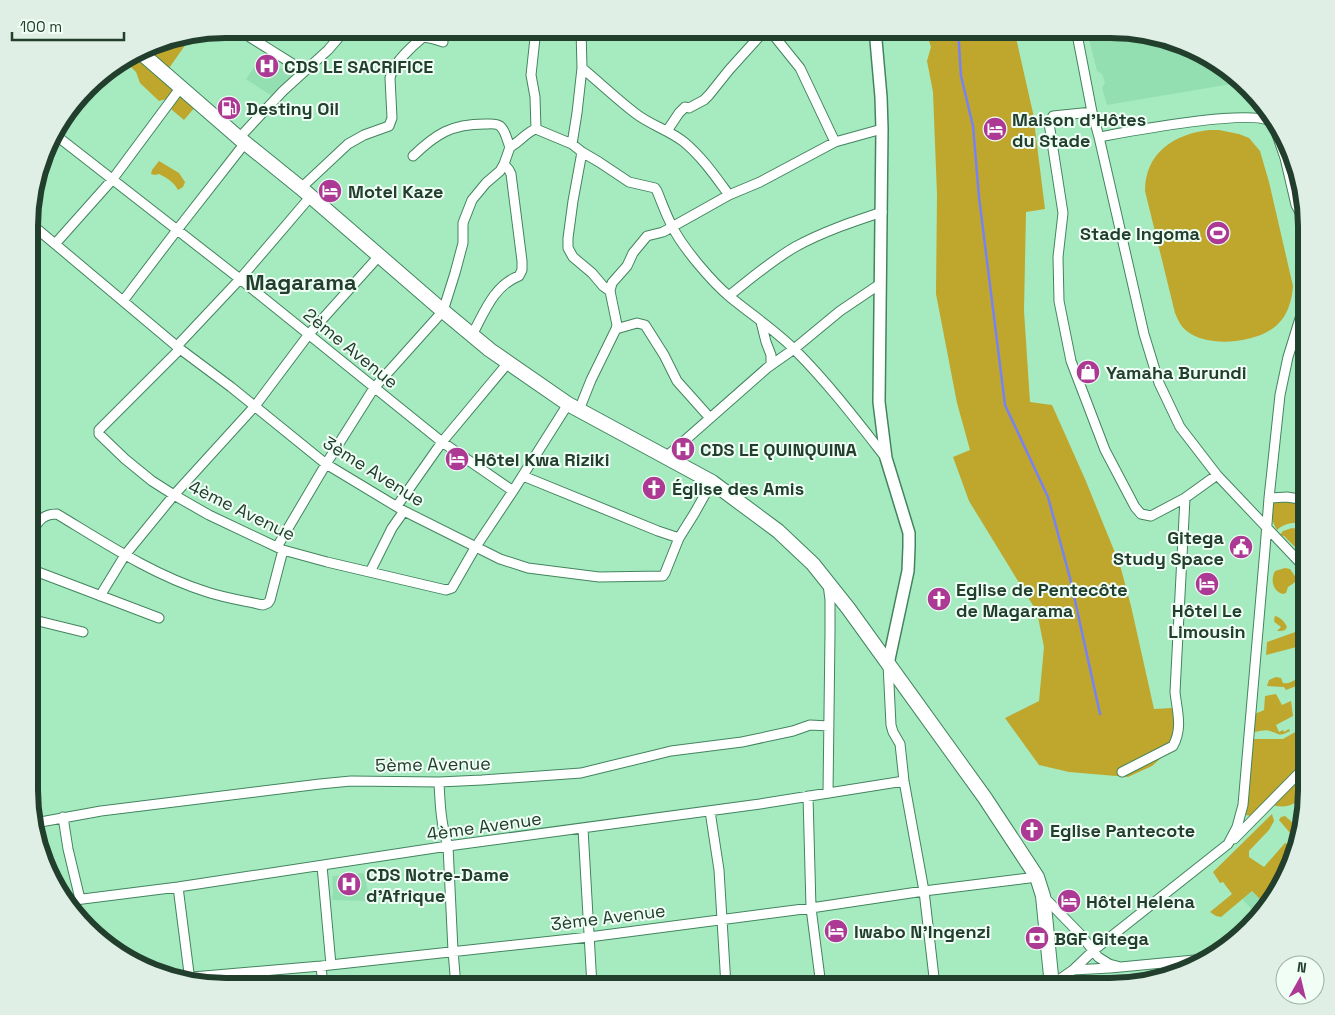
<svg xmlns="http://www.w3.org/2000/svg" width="1335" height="1015" font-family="'Space Grotesk',sans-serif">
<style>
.built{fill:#94dfb1}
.green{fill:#bfa62d}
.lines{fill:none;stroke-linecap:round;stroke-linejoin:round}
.stream{stroke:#7883f3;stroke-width:2.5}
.minor-casing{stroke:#42845e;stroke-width:11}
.tertiary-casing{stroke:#42845e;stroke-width:14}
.primary-casing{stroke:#42845e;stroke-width:16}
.minor{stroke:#fff;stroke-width:9}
.tertiary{stroke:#fff;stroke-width:11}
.primary{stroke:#fff;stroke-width:14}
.labels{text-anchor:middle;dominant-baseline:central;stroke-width:4;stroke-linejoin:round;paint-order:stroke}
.poi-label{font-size:18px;font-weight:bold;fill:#223e2d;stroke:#f0fef5;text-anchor:start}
.street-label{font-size:18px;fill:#223e2d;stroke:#f0fef5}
.district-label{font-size:22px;font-weight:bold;fill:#223e2d;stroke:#f0fef5}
.rim{fill:none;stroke:#223e2d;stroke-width:6}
</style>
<rect width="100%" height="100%" fill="#a6ebc0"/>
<path class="built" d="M1091,29H1122L1185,44L1239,77L1243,82L1107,105L1102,88L1105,83L1102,74L1097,71L1088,35Z
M262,56L296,77L275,98L246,79Z
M364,873L370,901L332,900L333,891L332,876Z
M1252,891L1266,905L1258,918V916L1242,899Z"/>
<path class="green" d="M925,29H1014L1033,113L1045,209L1026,212L1024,311L1030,402L1052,405L1085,479L1120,565L1131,606L1154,709L1172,708L1176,728L1170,750L1152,766L1128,777L1069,772L1039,765L1005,718L1039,701L1044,647L1037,612L969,501L953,457L970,450L957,403L936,294L937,195L933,92L927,61L931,47Z
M193,34L167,71L144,50L162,39Z
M135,55L176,89L166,99L159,101L140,83L136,72L125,61Z
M180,95L196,106L184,120L172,110L171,107Z
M1209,130H1219L1239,134L1249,138L1260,151L1269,182L1293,286C1292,300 1288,315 1277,325C1258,343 1209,348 1188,332C1181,327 1178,320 1175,313L1145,191C1145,153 1174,134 1209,130Z
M159,161L179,173L185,182L183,187L178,190C174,182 167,178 159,174L155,175L151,174L152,170Z
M1275,500L1306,503V524C1296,522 1285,522 1277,530C1271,521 1269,510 1275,500Z
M1292,528L1306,530V558L1284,536L1280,535L1283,531Z
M1285,568L1290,569L1297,579L1294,583L1288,587L1286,593L1283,594C1273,591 1270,580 1275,571Z
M1275,616C1280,617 1285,622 1287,627L1285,630L1281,631H1277L1281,627C1277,623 1272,623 1275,616Z
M1301,630L1304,645L1266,655L1267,642Z
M1306,673V688L1304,683L1286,690L1284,687L1267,686L1269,680L1276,677L1281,678L1283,683C1292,685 1298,676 1306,673Z
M1276,694L1282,705L1291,701L1293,716L1276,725L1279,732L1283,730L1284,732L1289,729L1290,731C1279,737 1280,734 1270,731C1265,729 1259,732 1253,732L1255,714L1264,710L1265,696Z
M1306,726V759L1251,816L1246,815V814L1253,739H1283Z
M1306,773V794C1296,804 1289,808 1275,806L1276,803Z
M1272,814L1274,821L1269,830L1249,851V857L1264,867L1285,843L1291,846L1296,840L1279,820L1281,817L1285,816L1300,829L1291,865L1266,905L1252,891L1221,917L1216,916L1210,912L1232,894L1223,882L1220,883L1213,872Z"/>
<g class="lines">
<path class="stream" d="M958,29L961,76L973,126L979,197L1005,405L1048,497L1070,578L1100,714"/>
<g class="minor-casing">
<path id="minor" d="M237,29L304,71
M536,29L531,75L535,97L536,129L572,144L582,152L599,162L629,182L655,188L657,191C662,203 666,215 672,226C682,247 712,282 730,297C752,315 775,330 795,350C828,383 857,421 886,458
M771,29L775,37L800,68L835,142
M1076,29L1092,112L1099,137L1144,334L1159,383L1180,427L1217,475L1306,569
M582,68C600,83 617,99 635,113C650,125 669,130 684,142C702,157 715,176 729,195
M1092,112L1053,116L1049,123L1063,213L1058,257L1059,301L1071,361L1105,450L1135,507L1141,514L1151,516L1185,498L1217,475
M667,131L679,113L685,107L689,108L704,100L709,95L729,70L766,29
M53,133L240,279L442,442L513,491
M1099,137C1127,132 1255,107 1273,123L1285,158L1296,205L1306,223
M239,138L283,91L328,50L346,29
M572,144L577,113L582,68L581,29
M582,152L573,201L568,238V248L573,257L592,273L603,286L610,291L612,283L627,266L633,253L647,236L663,232L729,195L760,182L835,142L882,129
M413,156C436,134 451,124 485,124C489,124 496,123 500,126C506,131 507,141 510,147
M301,188L348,144L364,135L389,126L392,118L390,78C393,64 411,47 422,38C428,36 436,40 443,42
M30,223L180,349L231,387L326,464L404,511L500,559L528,568L599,577L663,576L665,573L679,538L694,514L712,482
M55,244L112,180L181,87
M729,296C750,279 771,261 795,247C822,232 852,222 882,212
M123,301L177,230L245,143
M761,322L766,342L771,355V365
M616,329L637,323L645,325L664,355L677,381L710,418
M472,335C484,313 494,285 519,276L522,270V261L511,174L509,170L504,164L510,147C520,142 526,132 536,129
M177,346L240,279L311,196
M180,349L99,430V434L125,459L152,481L174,495L209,515L283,550L327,562L446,590L452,588L475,548L513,491L568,404
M579,410L591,380L616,329L617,325L610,291
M666,457L767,368L794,349L840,311L880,284
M523,476L658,531L679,538
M1269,498L1287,497L1306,500
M397,506L442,442L508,363
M30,534C38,523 41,514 57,514C105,543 153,575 207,592C225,598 245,601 263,605L268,603L270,600L283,550
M277,547L326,464L374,388L443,311L455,273L463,243V223L472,200L486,183L500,171L504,164
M30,569L159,618
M370,572L392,528L404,511
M828,584L830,600V633L828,793
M100,596L125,555L174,495L255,406L309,334L379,256
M30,619L83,632
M888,664L891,725L893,732L900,744L901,753L904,781L924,891L935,986
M1122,772L1173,746C1183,728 1177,711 1175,692L1185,498
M439,782C440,804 441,825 448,846L453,951L456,986
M808,796L811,908L821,986
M710,811L719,870L726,986
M63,817L68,849L80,899
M35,823L101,811L320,784L351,781L439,782L482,780L581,773L671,751L742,742L793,731L810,725L829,726
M583,829L592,986
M1234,839L1306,766
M322,866L331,965
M178,887L190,981
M1044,897L1081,935L1098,957L1109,964L1117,966
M67,901L178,887L448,846L760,804L904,781
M321,966L323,986
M1073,970L1094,950L1228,844L1237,827L1243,805L1265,549L1269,498L1280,395L1288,357L1306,299
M181,978L321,966L589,937L811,908L924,891L1037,877
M1050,986L1073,970L1110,968L1205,959"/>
</g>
<g class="tertiary-casing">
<path id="tertiary" d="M875,29L881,97L882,129L879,402L886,458L909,533V547L908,571L888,664"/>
</g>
<g class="primary-casing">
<path id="primary" d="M140,52L239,138L301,188L443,311L490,350L568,404L712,482L778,531L813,564L848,608L985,798L1037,877L1043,896L1052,986"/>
</g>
<use href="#minor" class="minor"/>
<use href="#tertiary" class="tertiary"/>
<use href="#primary" class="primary"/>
</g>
<defs>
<g id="hospital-disc" transform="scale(1.25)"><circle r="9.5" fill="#ac3a95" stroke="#f0fef5"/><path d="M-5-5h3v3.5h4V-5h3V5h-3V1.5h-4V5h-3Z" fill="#fff"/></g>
<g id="fuel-disc" transform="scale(1.25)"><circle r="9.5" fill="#ac3a95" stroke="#f0fef5"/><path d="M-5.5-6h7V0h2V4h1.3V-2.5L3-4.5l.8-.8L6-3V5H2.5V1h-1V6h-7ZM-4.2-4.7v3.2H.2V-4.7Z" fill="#fff"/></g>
<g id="hotel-disc" transform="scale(1.25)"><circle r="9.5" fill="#ac3a95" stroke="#f0fef5"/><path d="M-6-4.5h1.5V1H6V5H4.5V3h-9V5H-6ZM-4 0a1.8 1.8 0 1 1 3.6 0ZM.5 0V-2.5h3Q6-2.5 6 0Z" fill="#fff"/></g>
<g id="stadium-disc" transform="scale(1.25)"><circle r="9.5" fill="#ac3a95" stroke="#f0fef5"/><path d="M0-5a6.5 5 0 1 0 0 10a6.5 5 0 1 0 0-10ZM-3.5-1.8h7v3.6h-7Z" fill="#fff"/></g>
<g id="shop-disc" transform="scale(1.25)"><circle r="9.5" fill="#ac3a95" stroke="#f0fef5"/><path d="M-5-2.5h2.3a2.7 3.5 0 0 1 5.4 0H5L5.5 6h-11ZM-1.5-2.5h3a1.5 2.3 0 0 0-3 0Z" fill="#fff"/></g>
<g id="church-disc" transform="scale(1.25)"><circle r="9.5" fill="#ac3a95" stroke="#f0fef5"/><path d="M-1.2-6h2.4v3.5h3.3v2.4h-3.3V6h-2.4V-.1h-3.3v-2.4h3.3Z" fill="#fff"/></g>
<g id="civic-disc" transform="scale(1.25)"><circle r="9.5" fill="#ac3a95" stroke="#f0fef5"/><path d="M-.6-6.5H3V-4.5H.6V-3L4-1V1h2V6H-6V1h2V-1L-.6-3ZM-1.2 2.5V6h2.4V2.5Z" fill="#fff"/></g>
<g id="bank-disc" transform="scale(1.25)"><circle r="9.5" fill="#ac3a95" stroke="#f0fef5"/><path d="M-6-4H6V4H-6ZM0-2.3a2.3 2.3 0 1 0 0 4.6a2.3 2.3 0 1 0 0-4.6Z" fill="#fff"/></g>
</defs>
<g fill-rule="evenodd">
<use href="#hospital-disc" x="267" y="66"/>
<use href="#fuel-disc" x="229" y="108"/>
<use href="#hotel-disc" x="995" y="129"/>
<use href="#hotel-disc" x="330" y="191"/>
<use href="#stadium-disc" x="1218" y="233"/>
<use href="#shop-disc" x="1088" y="372"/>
<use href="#hospital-disc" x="683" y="449"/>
<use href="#hotel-disc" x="457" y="459"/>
<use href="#church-disc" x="654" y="488"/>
<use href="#civic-disc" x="1241" y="547"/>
<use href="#hotel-disc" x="1207" y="584"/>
<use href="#church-disc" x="939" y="599"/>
<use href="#church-disc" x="1032" y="830"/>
<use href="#hospital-disc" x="349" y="884"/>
<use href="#hotel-disc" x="1069" y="901"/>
<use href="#hotel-disc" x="836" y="931"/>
<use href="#bank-disc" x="1037" y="938"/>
</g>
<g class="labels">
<g class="poi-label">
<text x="284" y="66">CDS LE SACRIFICE</text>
<text x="246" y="108">Destiny Oil</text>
<text x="1012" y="119">Maison d'Hôtes<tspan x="1012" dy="21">du Stade</tspan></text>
<text x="348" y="191">Motel Kaze</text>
<text x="1200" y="233" text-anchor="end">Stade Ingoma</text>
<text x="1106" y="372">Yamaha Burundi</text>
<text x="700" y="449">CDS LE QUINQUINA</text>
<text x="474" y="459">Hôtel Kwa Riziki</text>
<text x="672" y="488">Église des Amis</text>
<text x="1224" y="537" text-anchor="end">Gitega<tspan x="1224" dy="21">Study Space</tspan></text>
<text x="956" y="589">Eglise de Pentecôte<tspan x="956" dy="21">de Magarama</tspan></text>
<text x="1207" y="610" text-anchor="middle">Hôtel Le<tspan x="1207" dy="21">Limousin</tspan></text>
<text x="1050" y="830">Eglise Pantecote</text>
<text x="366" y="874">CDS Notre-Dame<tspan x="366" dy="21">d'Afrique</tspan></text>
<text x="1086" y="901">Hôtel Helena</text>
<text x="854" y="931">Iwabo N'Ingenzi</text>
<text x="1054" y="938">BGF Gitega</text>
</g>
<g class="street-label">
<text transform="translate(351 348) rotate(39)">2ème Avenue</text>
<text transform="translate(374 471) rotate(32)">3ème Avenue</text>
<text transform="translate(242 510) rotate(26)">4ème Avenue</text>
<text transform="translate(433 764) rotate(-1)">5ème Avenue</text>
<text transform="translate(484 826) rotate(-8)">4ème Avenue</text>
<text transform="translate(608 917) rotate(-7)">3ème Avenue</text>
</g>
<g class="district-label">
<text x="301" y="282">Magarama</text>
</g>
</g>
<path d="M0 0H1335V1015H0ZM226 38H1110A188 188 0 0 1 1298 226V790A188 188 0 0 1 1110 978H226A188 188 0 0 1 38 790V226A188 188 0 0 1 226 38Z" fill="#e0efe5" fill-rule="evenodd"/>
<path class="rim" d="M226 38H1110A188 188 0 0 1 1298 226V790A188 188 0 0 1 1110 978H226A188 188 0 0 1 38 790V226A188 188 0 0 1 226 38Z"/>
<g transform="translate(1300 980) rotate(8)"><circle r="24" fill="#f0fef5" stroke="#9eb1a5"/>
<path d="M0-4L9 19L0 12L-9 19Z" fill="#ac3a95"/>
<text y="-8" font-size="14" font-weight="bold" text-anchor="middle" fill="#223e2d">N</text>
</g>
<path d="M12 32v8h112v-8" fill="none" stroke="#223e2d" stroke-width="2.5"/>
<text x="20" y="32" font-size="15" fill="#223e2d" stroke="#f0fef5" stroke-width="4" paint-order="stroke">100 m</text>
</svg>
